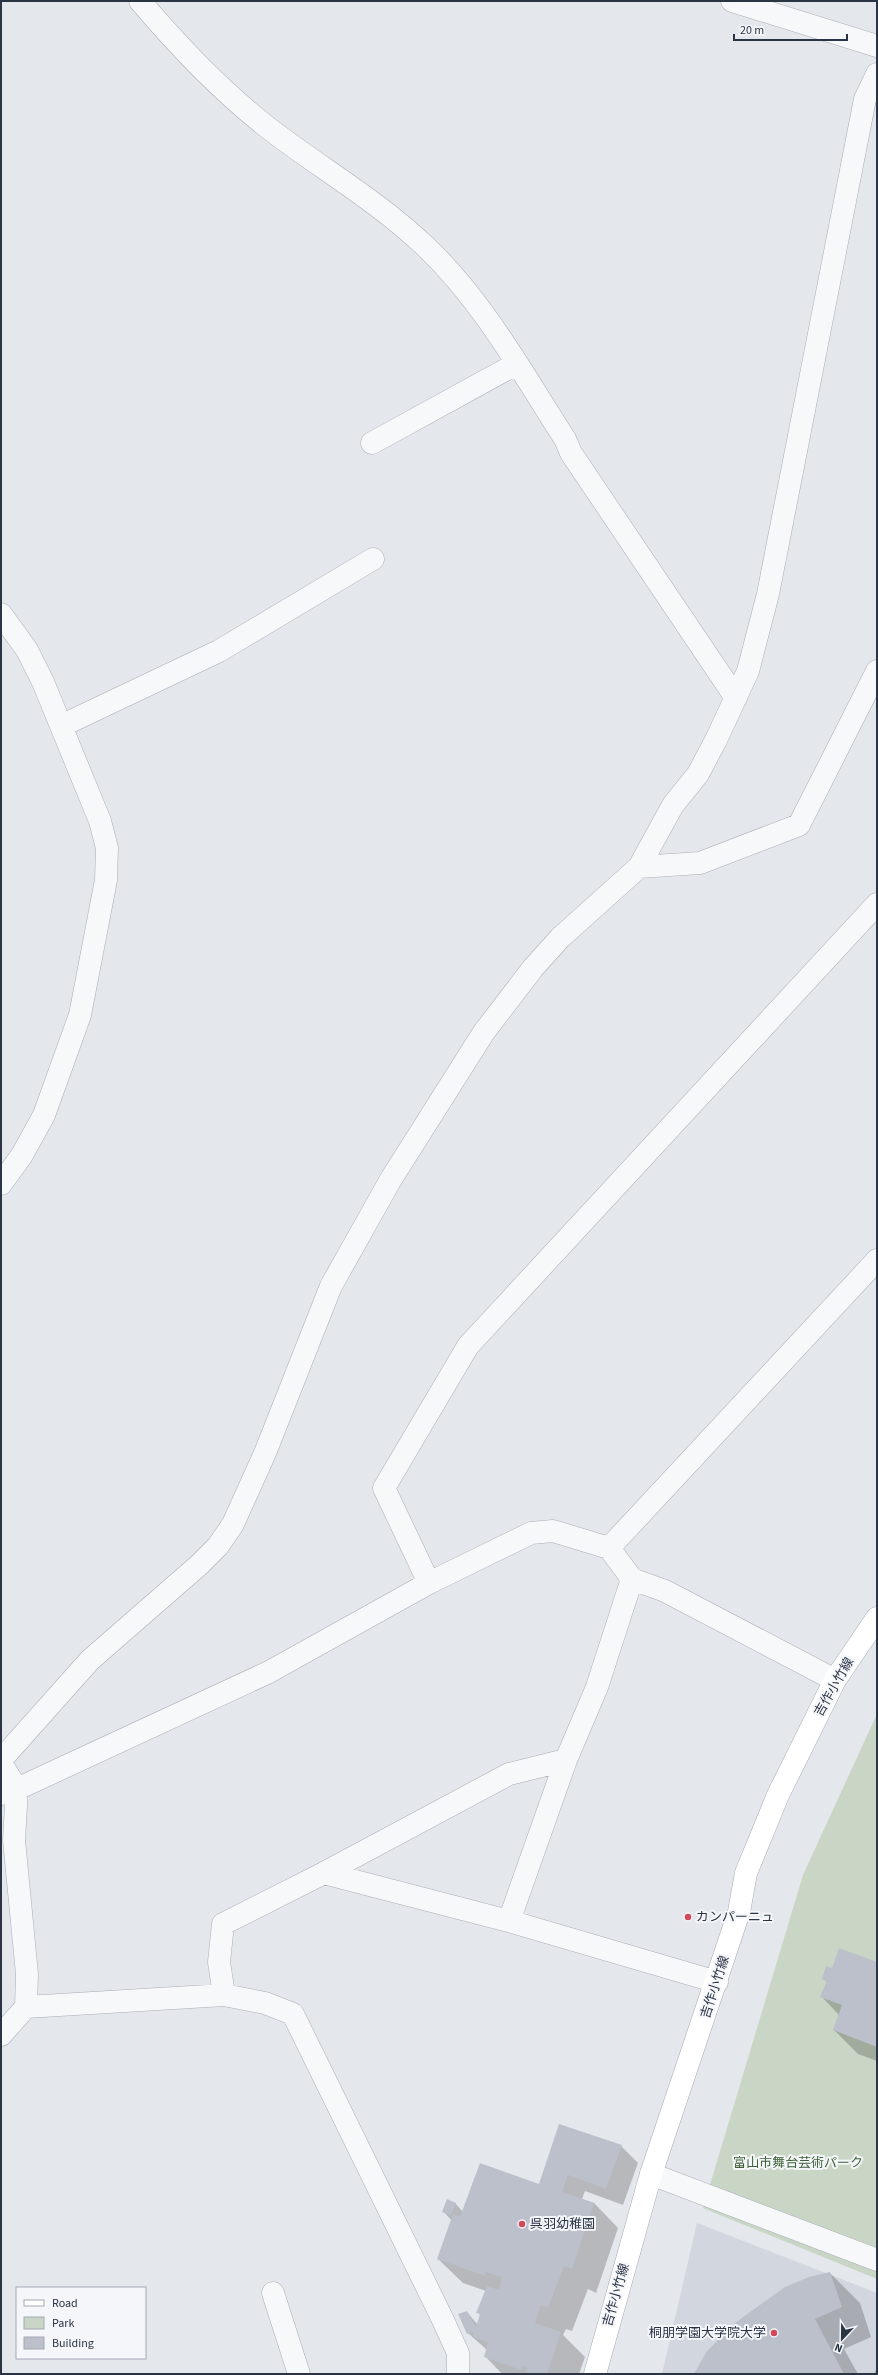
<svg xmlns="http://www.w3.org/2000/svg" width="878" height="2375" font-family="'Source Sans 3','Noto Sans JP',sans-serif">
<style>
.built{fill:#d2d6de}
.green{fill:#c9d6c5}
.shadow{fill:#0003}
.building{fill:#bbc0ca}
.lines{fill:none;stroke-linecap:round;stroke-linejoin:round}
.minor-casing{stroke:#a9aeb7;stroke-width:23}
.major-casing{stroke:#a3abb8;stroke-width:23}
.minor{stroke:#f7f8fa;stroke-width:22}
.major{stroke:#fff;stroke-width:22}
.poi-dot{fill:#d1495b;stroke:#f4f6f9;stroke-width:1.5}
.labels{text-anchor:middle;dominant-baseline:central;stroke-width:4;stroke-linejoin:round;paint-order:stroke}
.street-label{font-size:13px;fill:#2b3445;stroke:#f4f6f9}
.poi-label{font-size:13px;fill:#2b3445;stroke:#f4f6f9;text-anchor:start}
.park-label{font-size:13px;fill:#3f6138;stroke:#f4f6f9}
</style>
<rect width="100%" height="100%" fill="#e4e7ec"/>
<path class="built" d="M697,2223L877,2293V2374H662Z"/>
<path class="green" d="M877,1714V2279L703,2208L803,1875Z"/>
<path class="shadow" d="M877,1963V2061L858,2054L834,2030L839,2015L821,1996L827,1982L823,1978L832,1970Z
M621,2146L638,2163L623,2205L585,2191L582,2199L594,2203L618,2228L596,2293L588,2289L572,2331L566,2329L563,2335L585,2357L579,2374H502L485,2356L487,2350L468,2333L467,2312L478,2325L481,2316L478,2312L486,2291L463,2283L438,2259L452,2221L443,2211L455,2203L463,2212L540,2185Z
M830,2273L860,2303L871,2337L844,2349L858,2374H695Z
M877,2367V2374H874Z"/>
<path class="building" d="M839,1948L877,1962V2047L833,2030L842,2005L820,1997L827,1981L822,1979L826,1966L832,1968Z
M559,2124L622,2145L606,2189L568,2175L562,2192L594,2203L572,2269L564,2266L548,2308L541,2305L535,2323L561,2332L547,2374H533L526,2372L527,2367L523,2366L521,2370L484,2357L488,2342L472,2337L476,2327L474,2332L467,2334L458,2314L467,2311L476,2327L480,2314L476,2313L487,2286L499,2290L502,2277L485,2272V2276L437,2259L453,2214L460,2217L480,2163L539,2184Z
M447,2199L456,2203L451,2215L442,2212Z
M830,2272L842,2307L815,2319L844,2374H694L707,2351L735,2323L785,2287L809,2277Z"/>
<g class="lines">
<g class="minor-casing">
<path id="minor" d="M140,1C179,47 220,90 267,127C320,168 378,201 426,247C483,301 523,374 565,439L571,453L736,698
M732,1L877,46
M372,443L516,364
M1,614L27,650L43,682L100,821L107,848L106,880L80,1015L44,1115L22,1155L1,1184
M61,726L219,651L373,559
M639,867L700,863L799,825L877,671
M609,1548L877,1260
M429,1583L384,1488L468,1346L877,904
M1,1760L90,1660L199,1565L218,1546L233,1524L265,1453L331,1286L391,1179L484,1032L533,968L560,938L639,867L673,805L698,774L716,740L748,671L768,594L865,99L877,74
M1,1763L17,1789L14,1840L27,1974L26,2007L1,2035
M1,1794L17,1789L269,1672L429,1583L531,1533L553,1531L609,1548L632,1579L665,1591L835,1680
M324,1873L509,1921L717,1982
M509,1921L566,1760
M224,1995L219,1962L223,1924L324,1873L509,1774L566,1760L597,1687L632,1579
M26,2007L224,1995L265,2003L293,2014L442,2318L458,2353V2374
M651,2174L877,2260
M273,2293L299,2374"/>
</g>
<g class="major-casing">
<path id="major" d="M595,2374L651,2174L739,1912L746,1873L778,1795L835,1680L877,1618"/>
</g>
<use href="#minor" class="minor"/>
<use href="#major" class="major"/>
</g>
<g class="poi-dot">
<circle cx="688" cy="1917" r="4"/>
<circle cx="522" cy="2224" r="4"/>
<circle cx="774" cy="2333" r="4"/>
</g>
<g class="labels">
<g class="street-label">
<text transform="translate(834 1687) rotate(-60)">吉作小竹線</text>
<text transform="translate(715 1987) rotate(-72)">吉作小竹線</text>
<text transform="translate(616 2295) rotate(-74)">吉作小竹線</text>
</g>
<g class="poi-label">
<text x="696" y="1917">カンパーニュ</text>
<text x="530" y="2224">呉羽幼稚園</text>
<text x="766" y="2333" text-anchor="end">桐朋学園大学院大学</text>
</g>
<g class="park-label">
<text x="798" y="2163">富山市舞台芸術パーク</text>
</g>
</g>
<rect width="878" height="2375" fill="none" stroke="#2b3445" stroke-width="4"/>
<rect x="16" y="2287" width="130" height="72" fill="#f4f6f9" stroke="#a4a8b1"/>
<rect x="24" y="2300" width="20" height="6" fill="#ffffff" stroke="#a4a8b1"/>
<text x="52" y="2307" font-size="12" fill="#2b3445">Road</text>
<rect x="24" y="2317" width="20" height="12" fill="#c9d6c5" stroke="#a4a8b1"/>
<text x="52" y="2327" font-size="12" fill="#2b3445">Park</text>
<rect x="24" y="2337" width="20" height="12" fill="#bbc0ca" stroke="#a4a8b1"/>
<text x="52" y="2347" font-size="12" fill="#2b3445">Building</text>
<g transform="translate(842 2339) rotate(202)" stroke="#f4f6f9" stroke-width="3" paint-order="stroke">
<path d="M0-3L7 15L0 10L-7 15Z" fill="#2b3445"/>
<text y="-6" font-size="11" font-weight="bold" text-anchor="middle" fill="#2b3445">N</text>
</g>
<path d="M734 34v6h113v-6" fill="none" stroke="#2b3445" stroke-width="2"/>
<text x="740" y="34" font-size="12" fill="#2b3445" stroke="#f4f6f9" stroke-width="3" paint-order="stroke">20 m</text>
</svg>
